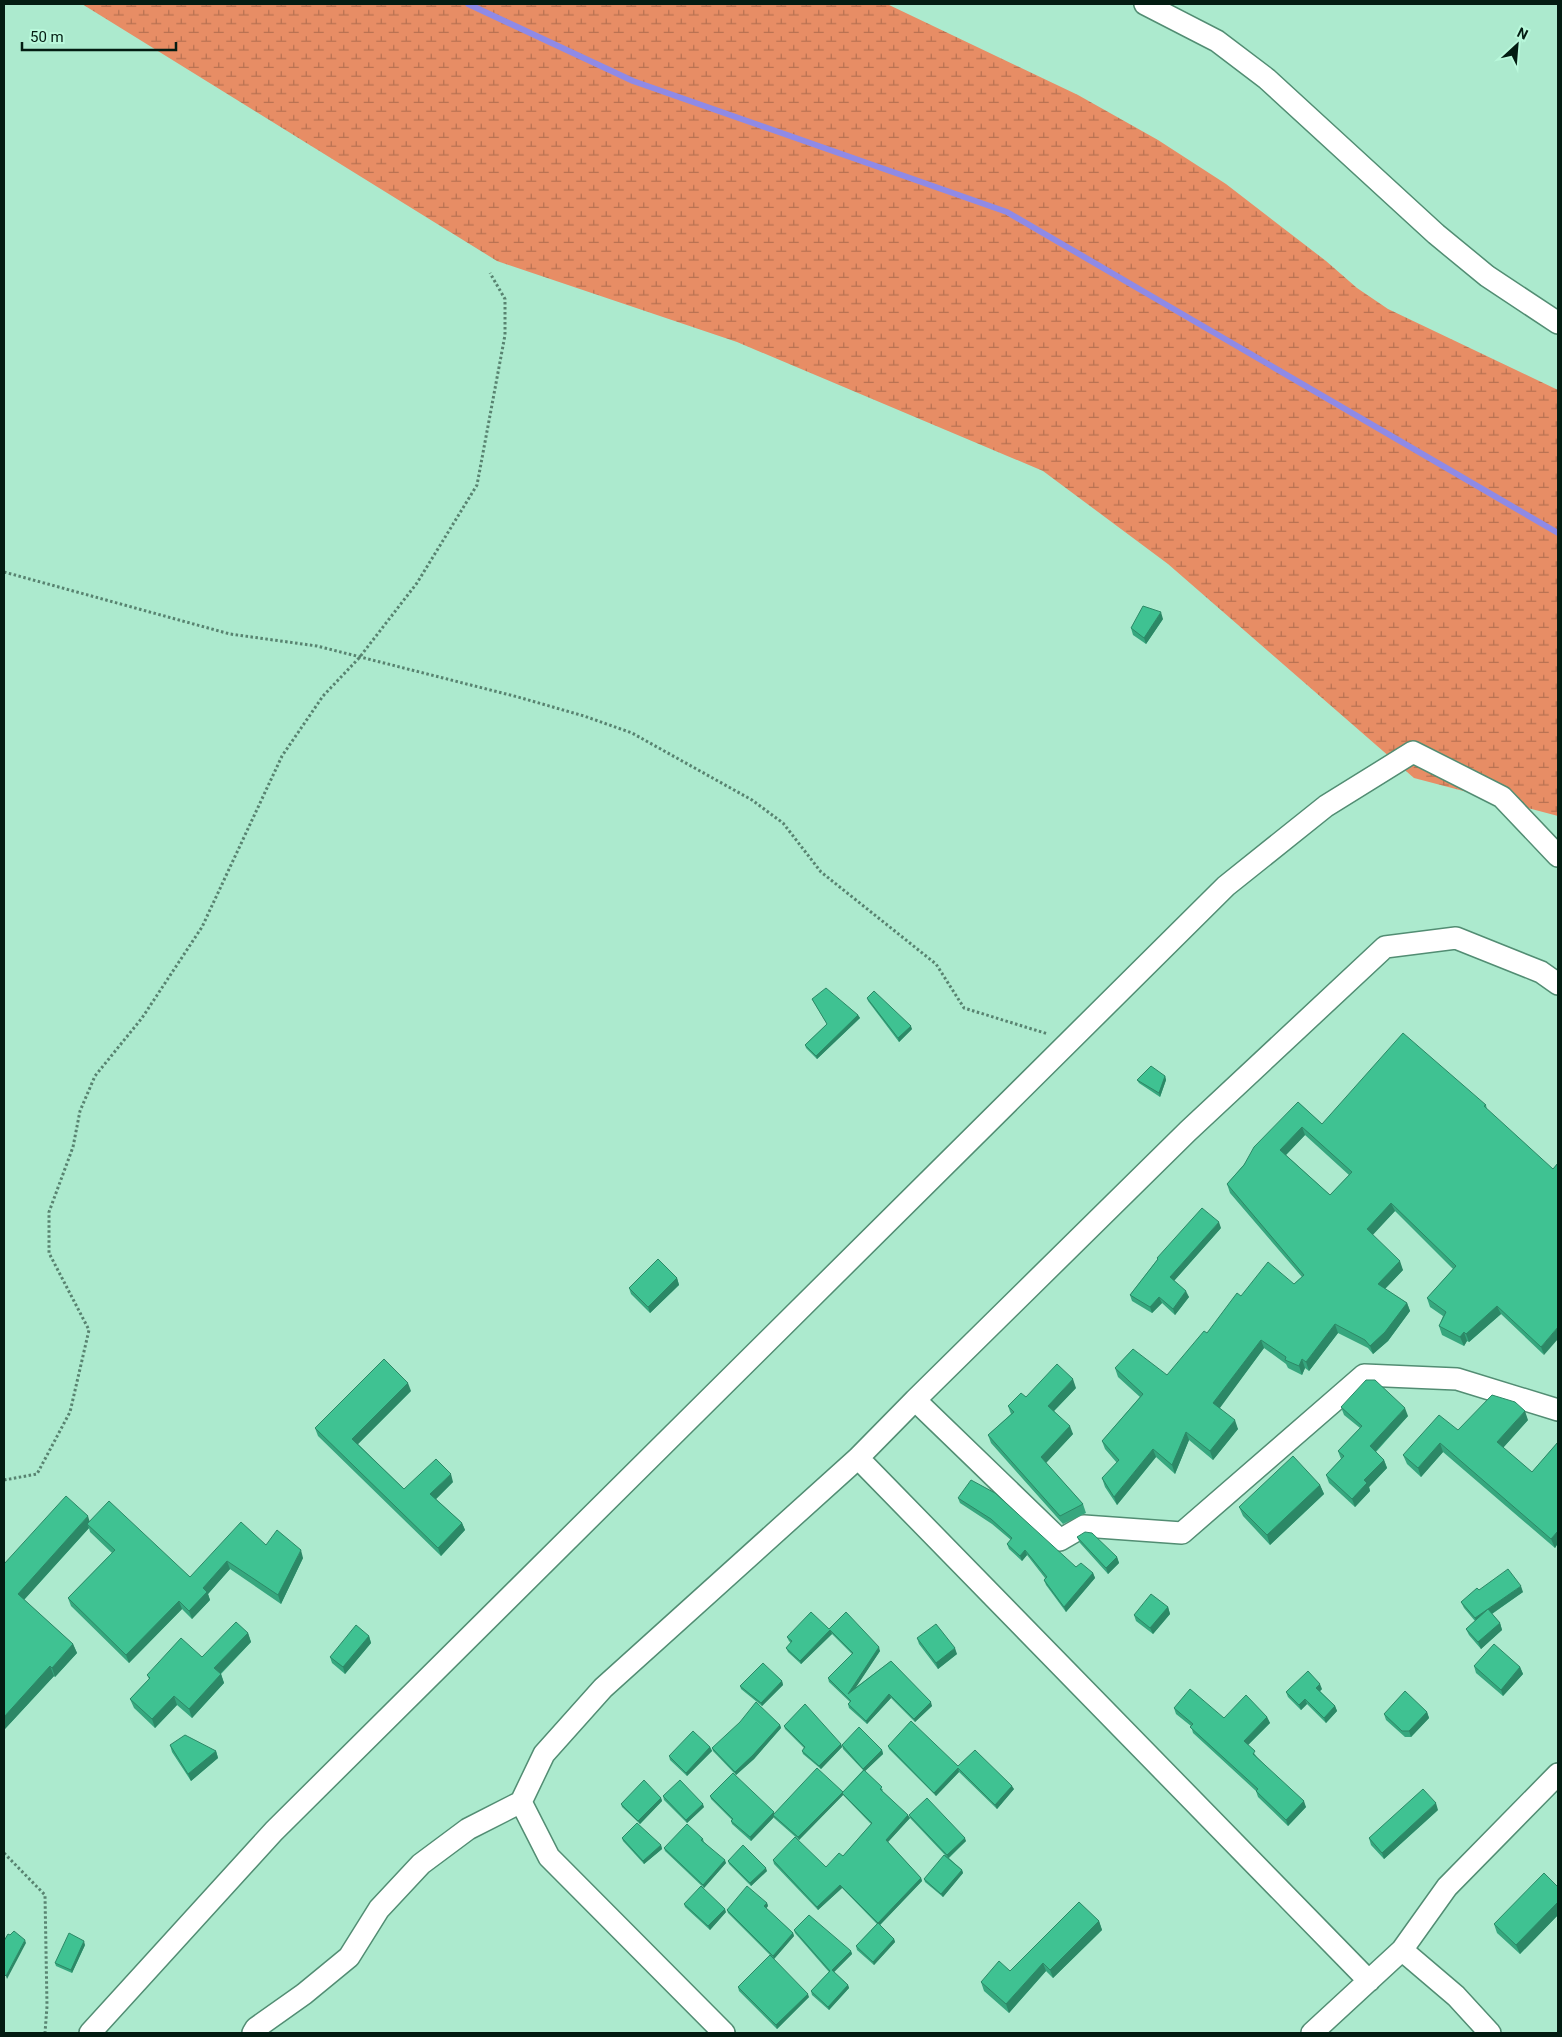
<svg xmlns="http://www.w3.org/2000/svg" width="1562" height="2037" font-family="Roboto,sans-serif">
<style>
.wetland{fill:url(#wetland-marsh)}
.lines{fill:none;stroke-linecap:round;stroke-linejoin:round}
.stream{stroke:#8f8ae6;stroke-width:6}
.street-casing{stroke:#528d73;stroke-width:24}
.path{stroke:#588370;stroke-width:3;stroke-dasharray:2.5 2.5;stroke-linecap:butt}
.street{stroke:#fff;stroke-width:21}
.wall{fill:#36a77e;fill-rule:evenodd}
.shaded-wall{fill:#2c8866}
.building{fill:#3fc292;stroke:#2c8866;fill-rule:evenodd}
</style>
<defs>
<pattern id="wetland-marsh" width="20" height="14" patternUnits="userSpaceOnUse" patternTransform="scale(1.25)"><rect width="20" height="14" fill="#e78d65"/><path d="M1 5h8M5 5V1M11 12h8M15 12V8" fill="none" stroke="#b97252"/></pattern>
</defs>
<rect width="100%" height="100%" fill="#aceace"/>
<path class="wetland" d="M82,4H887L1078,95L1158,140L1226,184L1326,261L1357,288L1388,309L1558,390V816L1414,778L1168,564L1043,471L737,342L497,261Z"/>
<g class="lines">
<path class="stream" d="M468,4L633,81L1007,212L1558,533"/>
<g class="street-casing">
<path id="street" d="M1145,4L1217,41L1267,79L1436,234L1487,276L1558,323
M915,1400L1188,1131L1385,947L1456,938L1541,972L1558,984
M858,1458L1369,1981
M1402,1950L1456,1996L1490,2033
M90,2033L274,1831L1226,886L1326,806L1413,752L1502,797L1558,856
M253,2033L256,2028L304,1994L349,1957L379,1909L421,1864L468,1829L521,1802
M724,2033L549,1857L521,1802L544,1754L603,1688L858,1458L915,1400L1060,1540L1084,1526L1182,1533L1364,1375L1457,1379L1558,1410
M1312,2033L1402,1950L1447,1887L1558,1774"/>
</g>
<path class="path" d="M4,572L230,634L317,646L518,697L584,716L632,733L752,800L783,823L821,872L936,964L964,1008L1048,1034
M4,1480L37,1474L70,1412L89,1330L49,1253V1212L73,1147L80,1111L95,1076L142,1018L202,927L282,756L323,696L359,658L417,583L477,485L505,335V299L490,273
M4,1853L45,1895L47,2006L45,2033"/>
<use href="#street" class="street"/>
</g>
<path class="wall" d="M1163,619L1146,644L1133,635L1131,628Z
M867,998L912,1029L899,1042L868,1001Z
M812,999L858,1015L860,1018L817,1059L806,1048L805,1045L827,1024Z
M1165,1076L1166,1080L1160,1097L1139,1083L1137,1080Z
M1298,1102L1322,1124L1486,1105L1544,1355L1501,1314L1469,1342L1467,1341L1464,1346L1442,1335L1439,1326L1443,1316L1430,1307L1427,1298L1453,1269L1395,1211L1372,1235L1403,1270L1385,1289L1407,1303L1410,1311L1388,1341L1373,1354L1368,1348L1338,1333L1309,1371L1305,1368L1302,1375L1288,1368L1286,1364L1264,1348L1219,1408L1238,1429L1213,1460L1189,1440L1175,1474L1156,1457L1117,1505L1105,1487L1102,1478L1117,1463L1105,1449L1102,1441L1140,1397L1118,1377L1115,1368L1167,1375L1207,1333L1241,1296L1294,1284L1302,1277L1230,1193L1227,1184ZM1305,1135L1349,1175L1330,1195L1286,1155Z
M1221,1228L1174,1281L1189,1297L1175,1315L1162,1303L1152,1313L1132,1301L1130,1295L1157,1260V1258Z
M677,1278L679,1285L650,1313L631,1294L629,1288Z
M1076,1388L1054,1411L1073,1434L1046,1463L1083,1504L1086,1513L1063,1524L991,1443L988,1435L1011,1414L1008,1406L1026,1397Z
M411,1391L358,1444L404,1489L453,1482L436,1499L462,1523L465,1530L441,1556L318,1436L315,1428Z
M1341,1407L1408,1416L1376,1452L1384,1460L1387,1468L1369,1487L1370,1491L1355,1507L1329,1483L1326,1475L1341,1459L1338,1451L1360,1428L1344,1415Z
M1528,1420L1503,1448L1532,1472L1558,1442V1543L1555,1548L1443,1452L1421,1477L1407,1464L1403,1455L1458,1430Z
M1320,1485L1324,1494L1270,1545L1243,1516L1239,1507Z
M958,1498L1076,1567L1093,1573L1095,1578L1066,1612L1046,1585L1044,1580L1045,1578L1027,1555L1022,1561L1009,1549L1007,1544L1011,1540L992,1524L960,1503Z
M90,1522L190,1577L266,1545L303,1558L281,1604L230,1569L208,1594L210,1600L192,1619L182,1609L129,1663L71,1606L68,1598L112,1553L90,1532L89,1528L24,1600L73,1644L77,1653L55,1677L54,1676L4,1730V1564Z
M1077,1537L1117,1557L1119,1563L1108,1574L1080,1543Z
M1479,1590L1523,1592L1492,1614L1500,1623L1502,1630L1481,1649L1469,1635L1466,1629L1475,1621L1464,1608L1461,1602Z
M1168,1607L1170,1614L1153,1634L1136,1621L1134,1615Z
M829,1629L880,1651L855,1688L891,1661L932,1706L915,1722L891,1698L867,1724L849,1708L848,1704L850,1702L829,1682L828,1678L852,1654L832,1634L801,1664L788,1652L786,1648L791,1643L789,1641L787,1637Z
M248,1633L251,1642L221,1674L224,1683L192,1718L177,1705L155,1728L134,1708L130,1699L149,1679L147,1675L202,1657Z
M369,1636L371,1643L345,1674L332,1663L330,1657Z
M917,1638L957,1654L938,1669L919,1644Z
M1474,1666L1520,1667L1523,1674L1503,1696L1476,1673Z
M782,1681L783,1685L762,1706L741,1689L740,1686Z
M1322,1689L1320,1691L1335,1706L1337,1711L1326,1723L1307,1704L1301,1710L1288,1697L1286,1692Z
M1174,1708L1224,1718L1267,1717L1270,1723L1248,1745L1257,1757L1306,1807L1288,1826L1258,1797L1256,1791L1193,1733L1191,1726L1176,1714Z
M1427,1712L1429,1718L1411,1737H1405L1386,1720L1384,1714Z
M780,1725L781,1728L754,1759L736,1775L713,1751L712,1748Z
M784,1726L841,1744L842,1747L821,1769L803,1754L802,1751L804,1748L785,1729Z
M170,1745L216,1751L218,1758L191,1781L172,1752Z
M842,1745L882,1750L883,1754L865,1771L883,1790L882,1791L910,1818L888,1842L921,1878L922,1881L880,1925L894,1939L895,1942L874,1965L857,1950L856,1946L877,1924L842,1888L818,1910L774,1864L773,1860L826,1867L843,1856L871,1824L843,1795L799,1840L774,1818V1817L751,1841L732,1824L731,1821L732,1820L711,1799L710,1796L774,1812V1814L843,1792L863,1770L843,1749Z
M888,1746L958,1766L1014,1789L997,1809L959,1772L936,1796L889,1749Z
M710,1747L712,1751L687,1776L670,1760L669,1756Z
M663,1796L704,1807L687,1823L664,1800Z
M661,1798L662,1801L640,1824L622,1807L621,1804Z
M1438,1810L1384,1859L1371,1845L1369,1838Z
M909,1815L966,1841L949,1858L962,1870L963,1873L943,1897L925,1882L924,1879L945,1855L910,1818Z
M622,1838L661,1845L662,1849L644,1864L623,1841Z
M703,1839L704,1842L726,1863L704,1888L665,1851L664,1848Z
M728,1861L767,1871L751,1886L729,1864Z
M1558,1887V1915L1520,1954L1497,1933L1494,1924Z
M767,1903L768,1906L766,1908L793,1933L794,1936L774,1959L728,1913L727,1910Z
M684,1904L726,1912L710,1930L685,1907Z
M1099,1921L1102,1930L1053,1978L1046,1971L1009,2013L984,1991L981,1982L1010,1971Z
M794,1930L851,1951L852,1954L834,1972L848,1985L849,1988L829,2010L812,1995L811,1991L829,1972L795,1933Z
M85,1945L72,1973L56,1966L55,1963Z
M738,1987L809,1997L777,2029L739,1991Z"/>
<path class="shaded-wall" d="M1161,612L1163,619L1146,644L1144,638Z
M858,1015L860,1018L817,1059L816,1056Z
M911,1026L912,1029L899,1042L898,1038Z
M1165,1076L1166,1080L1160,1097L1159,1093Z
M1302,1127L1305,1135L1283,1158L1280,1150Z
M1391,1203L1395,1211L1370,1238L1367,1229Z
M1219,1222L1221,1228L1172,1283L1170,1277Z
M1400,1261L1403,1270L1381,1293L1378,1284Z
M677,1278L679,1285L650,1313L648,1307Z
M1186,1291L1189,1297L1175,1315L1173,1309Z
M1159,1297L1162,1303L1152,1313L1150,1307Z
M1407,1303L1410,1311L1388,1341L1373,1354L1370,1346Z
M1497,1306L1501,1314L1469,1342L1466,1334Z
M1335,1324L1338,1333L1309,1371L1306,1362Z
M1558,1327V1339L1544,1355L1541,1347Z
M1464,1332L1467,1341L1464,1346L1460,1337Z
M1261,1340L1264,1348L1217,1412L1213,1403Z
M1302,1359L1305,1368L1302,1375L1299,1366Z
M1073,1379L1076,1388L1051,1414L1048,1406Z
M408,1383L411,1391L355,1447L352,1439Z
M1405,1408L1408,1416L1373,1454L1370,1446Z
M1525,1411L1528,1420L1500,1451L1497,1442Z
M1235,1420L1238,1429L1213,1460L1210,1451Z
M1070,1426L1073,1434L1044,1465L1041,1457Z
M1186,1432L1189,1440L1175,1474L1172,1465Z
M1440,1443L1443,1452L1421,1477L1418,1468Z
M1153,1449L1156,1457L1117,1505L1114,1497Z
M1384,1460L1387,1468L1369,1487L1370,1491L1355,1507L1352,1499L1364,1480Z
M451,1474L453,1482L433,1502L430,1494Z
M1320,1485L1324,1494L1270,1545L1267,1535Z
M88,1516L91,1526L87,1524L89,1528L21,1603L18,1594Z
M462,1523L465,1530L441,1556L438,1548Z
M1558,1531V1543L1555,1548L1551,1539Z
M301,1550L303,1558L281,1604L278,1595Z
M1025,1550L1027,1555L1022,1561L1020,1556Z
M1117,1557L1119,1563L1108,1574L1106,1568Z
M227,1561L230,1569L208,1594L210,1600L192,1619L189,1611L203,1588Z
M1093,1573L1095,1578L1066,1612L1064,1607Z
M1521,1586L1523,1592L1477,1624L1475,1618Z
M179,1601L182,1609L129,1663L126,1655Z
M1168,1607L1170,1614L1153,1634L1150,1628Z
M1500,1623L1502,1630L1481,1649L1478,1642Z
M830,1630L832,1634L801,1664L800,1661Z
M248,1633L251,1642L217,1677L214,1668Z
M369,1636L371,1643L345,1674L343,1667Z
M73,1644L77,1653L55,1677L52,1668Z
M879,1647L880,1651L849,1698L848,1694Z
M955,1648L957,1654L938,1669L936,1663Z
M50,1666L54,1676L4,1730V1717Z
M1520,1667L1523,1674L1503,1696L1501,1690Z
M221,1674L224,1683L192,1718L189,1709Z
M782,1681L783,1685L762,1706L761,1703Z
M1320,1684L1322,1689L1318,1693L1316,1688Z
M889,1694L891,1698L867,1724L866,1721Z
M174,1696L177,1705L155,1728L152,1719Z
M1305,1699L1307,1704L1301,1710L1299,1705Z
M931,1702L932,1706L915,1722L914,1719Z
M1335,1706L1337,1711L1326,1723L1324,1718Z
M1427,1712L1429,1718L1411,1737L1409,1731Z
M1267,1717L1270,1723L1246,1747L1244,1741Z
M780,1725L781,1728L754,1759L736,1775L735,1772Z
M841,1744L842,1747L821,1769L819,1766Z
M710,1747L712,1751L687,1776L686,1773Z
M882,1750L883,1754L864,1772L863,1769Z
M216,1751L218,1758L191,1781L188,1774Z
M958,1768L959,1772L936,1796L934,1793Z
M1012,1786L1014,1789L997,1809L995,1805Z
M843,1792V1795L799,1840L798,1837Z
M661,1798L662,1801L640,1824L638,1821Z
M1304,1801L1306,1807L1288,1826L1286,1820Z
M1436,1803L1438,1810L1384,1859L1382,1853Z
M703,1804L704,1807L687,1823L686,1820Z
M774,1812L775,1816L773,1815L774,1817L751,1841L750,1837Z
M908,1815L910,1818L887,1843L886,1840Z
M965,1838L966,1841L948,1858L947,1855Z
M661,1845L662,1849L644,1864L643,1861Z
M725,1860L726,1863L704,1888L703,1885Z
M766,1868L767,1871L751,1886L750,1883Z
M962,1870L963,1873L943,1897L941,1894Z
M921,1878L922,1881L879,1926L878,1923Z
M840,1885L842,1888L818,1910L817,1907Z
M1558,1902V1915L1520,1954L1516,1945Z
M767,1903L768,1906L765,1910L764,1906Z
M725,1909L726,1912L710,1930L708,1926Z
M1099,1921L1102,1930L1053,1978L1050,1970Z
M793,1933L794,1936L774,1959L773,1956Z
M894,1939L895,1942L874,1965L873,1962Z
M25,1940L26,1943L7,1979L6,1976Z
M84,1941L85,1945L72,1973L71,1970Z
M851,1951L852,1954L833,1973L832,1970Z
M1043,1963L1046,1971L1009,2013L1006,2004Z
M848,1985L849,1988L829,2010L828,2007Z
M808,1994L809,1997L777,2029L776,2025Z"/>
<path class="building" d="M1143,606L1161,612L1144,638L1131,628Z
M826,988L858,1015L816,1056L805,1045L827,1024L812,999Z
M874,991L911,1026L898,1038L867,998Z
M1403,1033L1486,1105L1484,1106L1553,1169L1558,1163V1327L1541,1347L1497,1306L1466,1334L1464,1332L1460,1337L1439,1326L1446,1312L1427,1298L1456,1266L1391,1203L1367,1229L1400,1261L1378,1284L1407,1303L1385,1332L1370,1346L1365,1340L1335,1324L1306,1362L1302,1359L1299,1366L1285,1360L1286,1357L1261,1340L1213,1403L1235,1420L1210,1451L1186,1432L1172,1465L1153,1449L1114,1497L1102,1478L1119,1460L1102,1441L1143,1394L1115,1368L1133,1349L1167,1375L1204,1331L1207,1333L1237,1293L1241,1296L1268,1262L1294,1284L1304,1275L1227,1184L1244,1165L1254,1147L1298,1102L1322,1124ZM1302,1127L1352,1172L1330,1195L1280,1150Z
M1151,1066L1165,1076L1159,1093L1137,1080Z
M1202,1208L1219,1222L1170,1277L1186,1291L1173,1309L1159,1297L1150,1307L1130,1295L1158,1259L1157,1258Z
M658,1259L677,1278L648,1307L629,1288Z
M384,1359L408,1383L352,1439L404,1489L436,1459L451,1474L430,1494L462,1523L438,1548L315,1428Z
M1057,1364L1073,1379L1048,1406L1070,1426L1041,1457L1083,1504L1060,1516L988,1435L1014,1412L1008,1406L1021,1393L1026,1397Z
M1366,1380H1375L1405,1408L1370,1446L1384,1460L1364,1480L1367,1483L1352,1499L1326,1475L1344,1456L1338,1451L1362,1426L1341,1407Z
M1492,1395L1515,1402L1525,1411L1497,1442L1532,1472L1558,1442V1531L1551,1539L1440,1443L1418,1468L1403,1455L1439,1415L1458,1430Z
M1293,1456L1320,1485L1267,1535L1239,1507Z
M971,1480L995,1493L1076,1567L1081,1563L1093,1573L1064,1607L1044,1580L1047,1577L1025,1550L1020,1556L1007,1544L1012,1538L991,1519L958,1498Z
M66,1496L88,1516L18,1594L73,1644L52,1668L50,1666L4,1717V1564Z
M109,1501L190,1577L241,1522L266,1545L277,1530L301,1550L278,1595L227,1561L203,1588L207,1592L189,1611L179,1601L126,1655L68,1598L115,1550L87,1524Z
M1085,1532L1092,1533L1117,1557L1106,1568L1077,1537Z
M1508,1569L1521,1586L1475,1618L1461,1602L1477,1588L1479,1590Z
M1151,1594L1168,1607L1150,1628L1134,1615Z
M1488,1609L1500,1623L1478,1642L1466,1629Z
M811,1612L829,1629L846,1612L879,1647L848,1694L891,1661L931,1702L914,1719L889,1694L866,1721L848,1704L851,1701L828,1678L853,1653L830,1630L800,1661L786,1648L792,1641L787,1637Z
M236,1622L248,1633L214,1668L221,1674L189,1709L174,1696L152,1719L130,1699L150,1678L147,1675L181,1638L202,1657Z
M936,1624L955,1648L936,1663L917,1638Z
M356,1625L369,1636L343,1667L330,1657Z
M1494,1644L1520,1667L1501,1690L1474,1666Z
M763,1663L782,1681L761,1703L740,1686Z
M1308,1671L1320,1684L1316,1688L1335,1706L1324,1718L1305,1699L1299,1705L1286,1692Z
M1190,1689L1224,1718L1246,1695L1267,1717L1244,1741L1255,1751L1253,1754L1304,1801L1286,1820L1256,1791L1258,1789L1190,1727L1193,1724L1174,1708Z
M1405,1691L1427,1712L1409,1731H1402L1384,1714Z
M756,1702L780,1725L753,1755L735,1772L712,1748L740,1722Z
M805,1704L841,1744L819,1766L802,1751L805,1747L784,1726Z
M911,1721L958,1766L975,1750L1012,1786L995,1805L958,1768L934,1793L888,1746Z
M859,1727L882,1750L863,1769L842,1745Z
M693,1731L710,1747L686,1773L669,1756Z
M185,1735L216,1751L188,1774L170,1745Z
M817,1768L843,1792L798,1837L773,1815Z
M864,1770L882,1787L880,1789L908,1815L886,1840L921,1878L878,1923L840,1885L817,1907L773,1860L795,1837L826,1867L839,1853L843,1856L872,1823L842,1793Z
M733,1773L774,1812L750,1837L731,1821L733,1819L710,1796Z
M644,1780L661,1798L638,1821L621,1804Z
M680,1780L703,1804L686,1820L663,1796Z
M1423,1789L1436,1803L1382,1853L1369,1838Z
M927,1798L965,1838L947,1855L909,1815Z
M637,1823L661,1845L643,1861L622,1838Z
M687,1824L703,1839L701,1840L725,1860L703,1885L664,1848Z
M743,1845L766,1868L750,1883L728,1861Z
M944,1855L962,1870L941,1894L924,1879Z
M1544,1873L1558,1887V1902L1516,1945L1494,1924Z
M701,1886L725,1909L708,1926L684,1904Z
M747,1886L767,1903L764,1906L793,1933L773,1956L727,1910Z
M1079,1902L1099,1921L1050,1970L1043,1963L1006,2004L981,1982L999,1961L1010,1971Z
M809,1915L851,1951L832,1970L848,1985L828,2007L811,1991L830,1971L794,1930Z
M878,1923L894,1939L873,1962L856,1946Z
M14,1931L25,1940L6,1976L4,1974V1941L8,1934L10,1935Z
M69,1933L84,1941L71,1970L55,1963Z
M770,1955L808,1994L776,2025L738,1987Z"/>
<rect width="1562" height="2037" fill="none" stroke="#031c12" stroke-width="10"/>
<g transform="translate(1517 45) rotate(26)" stroke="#b9f8db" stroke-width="4" paint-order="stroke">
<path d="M0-4L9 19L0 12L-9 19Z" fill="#031c12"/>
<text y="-8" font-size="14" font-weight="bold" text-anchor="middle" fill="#031c12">N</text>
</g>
<path d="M22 42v8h154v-8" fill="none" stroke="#031c12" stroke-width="2.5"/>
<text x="30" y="42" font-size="15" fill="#031c12" stroke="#b9f8db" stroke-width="4" paint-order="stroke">50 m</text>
</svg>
